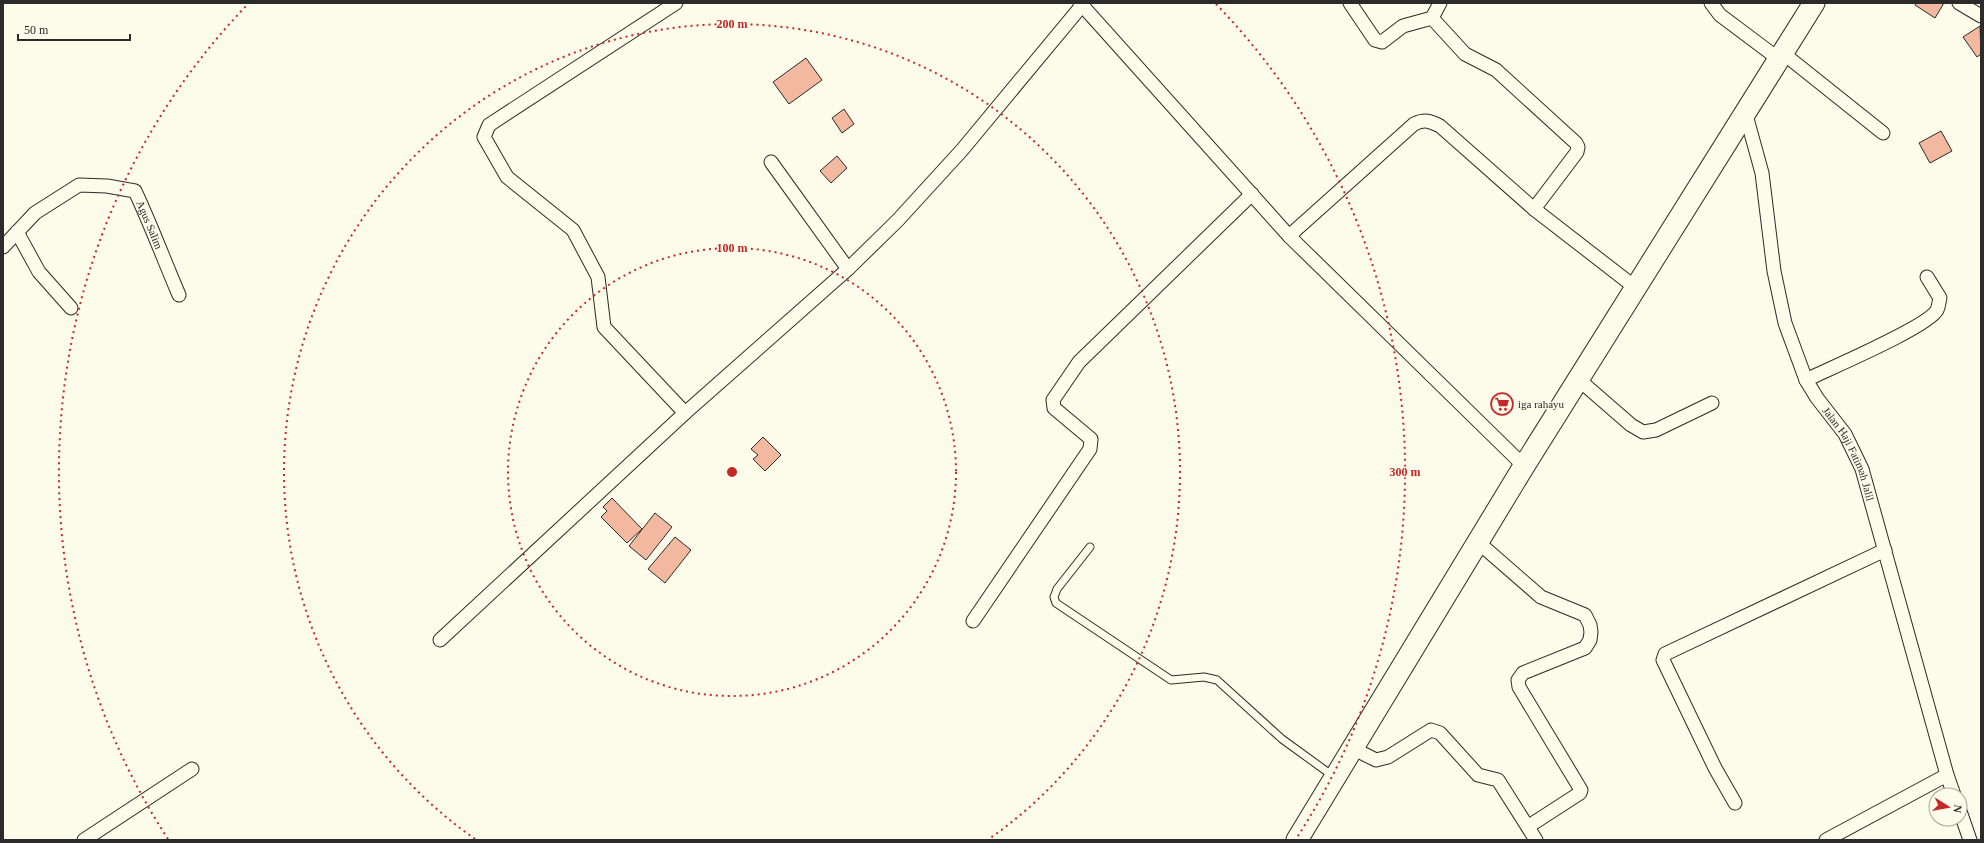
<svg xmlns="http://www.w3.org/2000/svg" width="1984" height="843" font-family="'Times New Roman',serif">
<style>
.building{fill:#f2b8a0;stroke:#2b2b2b}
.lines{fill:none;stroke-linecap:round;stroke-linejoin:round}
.lane-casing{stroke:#2b2b2b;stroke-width:9}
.street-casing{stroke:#2b2b2b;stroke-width:15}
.primary-casing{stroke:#2b2b2b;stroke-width:23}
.lane{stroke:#fdfbea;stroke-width:7}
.street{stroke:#fdfbea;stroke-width:13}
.primary{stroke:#fdfbea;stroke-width:21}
.ring{fill:none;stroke:#c62828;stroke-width:2;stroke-dasharray:2 4}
.labels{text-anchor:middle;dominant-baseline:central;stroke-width:3;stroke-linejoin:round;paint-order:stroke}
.street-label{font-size:11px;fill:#2b2b2b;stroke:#fdfbea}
.poi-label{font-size:11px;fill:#2b2b2b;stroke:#fdfbea;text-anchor:start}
.centre{fill:#c62828;stroke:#fdfbea;stroke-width:2}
.ring-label{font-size:12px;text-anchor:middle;font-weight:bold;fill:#c62828;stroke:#fdfbea;stroke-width:3;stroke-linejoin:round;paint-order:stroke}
</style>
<rect width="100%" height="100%" fill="#fdfbea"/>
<path class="building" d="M1916,3H1944L1935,18L1915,5Z
M1980,26L1981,54L1977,57L1963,37Z
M806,58L822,80L789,104L773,82Z
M844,109L854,124L842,133L832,118Z
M1941,131L1952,151L1930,163L1919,143Z
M837,156L847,168L831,183L820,171Z
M763,437L781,455L765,471L753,459L758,455L751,449Z
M612,498L642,529L627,543L601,517L607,511L603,507Z
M655,513L672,527L646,560L629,546Z
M675,537L691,550L665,583L648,569Z"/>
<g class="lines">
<g class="lane-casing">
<path id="lane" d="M1090,547L1057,589L1054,597L1056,603L1171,680L1204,677L1217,680L1282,739L1333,776"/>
</g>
<g class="street-casing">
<g id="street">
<path d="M676,3L489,125L484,137L507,177L573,230L598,277L604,327L685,413"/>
<path d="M1080,3L1289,236L1524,466"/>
<path d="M1350,3L1375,40L1382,42L1403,26L1432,18L1465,54L1496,70L1576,143L1578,147L1577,152L1534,209"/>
<path d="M1711,3L1720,15L1780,60"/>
<path d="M1959,3L1981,16"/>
<path d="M1432,18L1440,3"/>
<path d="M1784,54L1883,133"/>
<path id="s1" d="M1746,115L1762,173L1774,271L1785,323L1806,380L1817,398L1845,434L1862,469L1947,775L1954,795"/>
<path d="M771,162L848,269"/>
<path d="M17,232L39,272L71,308"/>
<path d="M1289,236L1414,124C1425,119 1430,121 1440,126L1534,209L1636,288"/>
<path id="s2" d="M3,247L35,213L79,185L107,186L135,191C151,225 164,260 179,295"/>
<path d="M1578,379L1631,425L1643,432L1656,430L1712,403"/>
<path d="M1806,380C1828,369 1928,327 1937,310C1939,306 1939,301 1940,298L1927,277"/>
<path d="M1479,543L1541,597L1585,615L1590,625L1591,632L1590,640L1585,648L1523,673L1518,680L1519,687L1581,790L1580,793L1529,826"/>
<path d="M973,621L1090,449L1091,439L1054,408L1053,400L1079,362L1252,194"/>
<path d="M440,640L685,413L848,269L898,220L962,150L1084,3"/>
<path d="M1352,748L1376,760L1388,757L1431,730L1440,733L1478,775L1498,780L1536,840"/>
<path d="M1735,803L1715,768L1663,660L1665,654L1885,550"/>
<path d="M1960,811L1970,840"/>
<path d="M84,840L192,769"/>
<path d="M1826,840L1947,775"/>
</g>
</g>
<g class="primary-casing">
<path id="primary" d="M1297,840L1524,466L1814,3"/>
</g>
<use href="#lane" class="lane"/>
<use href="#street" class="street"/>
<use href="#primary" class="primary"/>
</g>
<g class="ring">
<circle cx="732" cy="472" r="224"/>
<path d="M475 839A448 448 0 1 1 989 839"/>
<path d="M168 839A673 673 0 0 1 248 4M1216 4A673 673 0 0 1 1296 839"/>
</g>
<defs>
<g id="supermarket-ring" transform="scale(1.15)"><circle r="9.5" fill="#fdfbea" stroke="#c62828" stroke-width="1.5"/><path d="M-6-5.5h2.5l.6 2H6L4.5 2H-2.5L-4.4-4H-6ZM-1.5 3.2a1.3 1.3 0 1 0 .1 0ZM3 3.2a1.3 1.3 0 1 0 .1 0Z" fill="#c62828"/></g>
</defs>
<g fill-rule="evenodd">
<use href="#supermarket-ring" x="1502" y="404"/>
</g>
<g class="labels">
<g class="street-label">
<text stroke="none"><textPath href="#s2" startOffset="192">Agus Salim</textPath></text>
<text stroke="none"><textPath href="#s1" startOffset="359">Jalan Haji Fatimah Jalil</textPath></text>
</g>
<g class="poi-label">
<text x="1518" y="404">iga rahayu</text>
</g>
</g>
<circle cx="732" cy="472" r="6" class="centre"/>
<g class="ring-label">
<text x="732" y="28">200 m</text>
<text x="732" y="252">100 m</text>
<text x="1405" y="476">300 m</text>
</g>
<rect width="1984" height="843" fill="none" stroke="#2b2b2b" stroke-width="8"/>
<g transform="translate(1948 807) rotate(101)"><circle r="19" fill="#fdfbea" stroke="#a9a89e"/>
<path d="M0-3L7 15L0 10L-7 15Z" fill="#c62828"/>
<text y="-6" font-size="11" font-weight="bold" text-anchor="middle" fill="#2b2b2b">N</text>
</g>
<path d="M18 34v6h112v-6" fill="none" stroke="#2b2b2b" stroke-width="2"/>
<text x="24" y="34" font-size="12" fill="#2b2b2b" stroke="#fdfbea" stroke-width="3" paint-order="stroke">50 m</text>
</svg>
